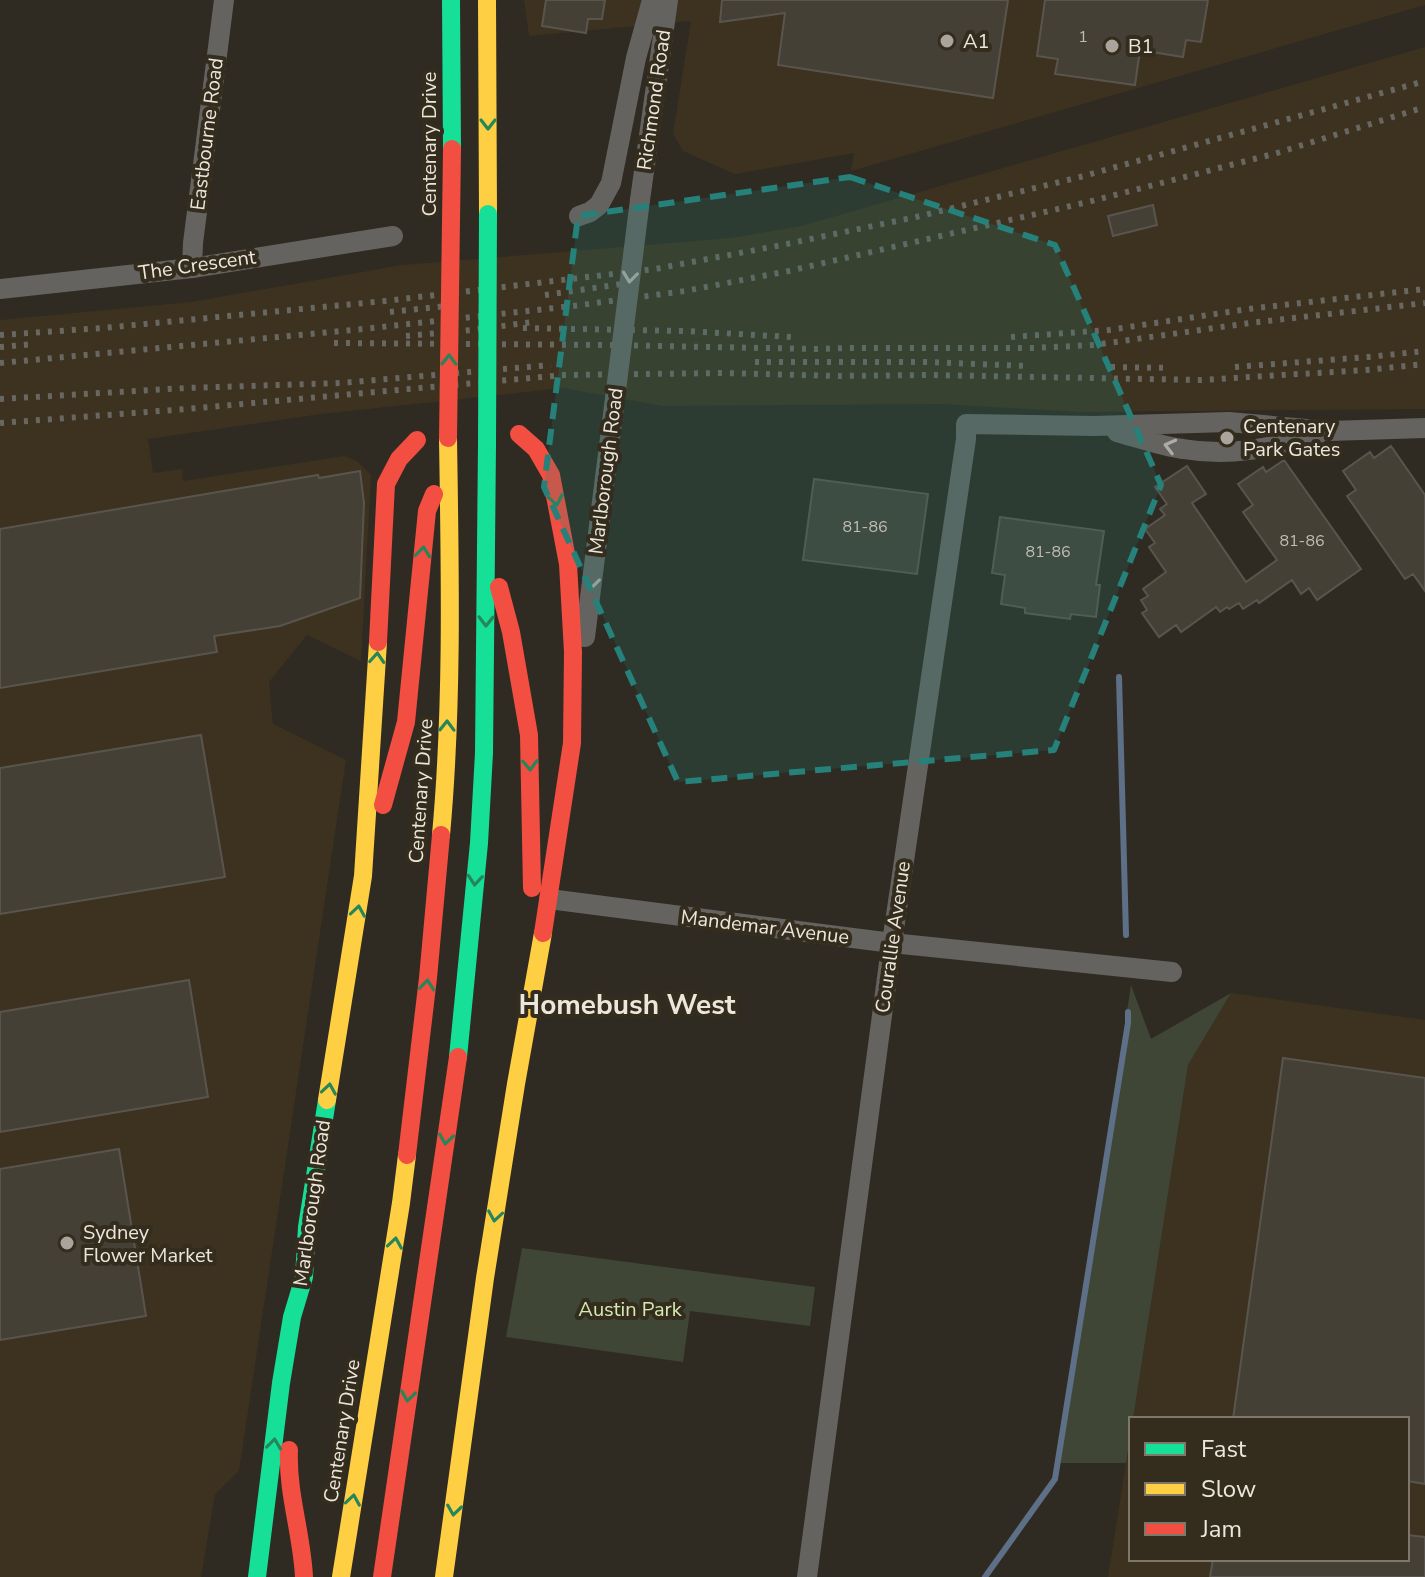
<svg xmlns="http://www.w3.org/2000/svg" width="1425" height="1577" font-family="'Nunito Sans',sans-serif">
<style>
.built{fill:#3c321f}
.green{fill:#404635}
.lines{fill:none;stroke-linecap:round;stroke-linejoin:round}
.stream{stroke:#5e7088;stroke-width:6}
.building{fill:#454036;stroke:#59554e;stroke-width:2}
.street{stroke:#646360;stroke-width:20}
.fast{stroke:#16e098;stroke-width:18}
.slow{stroke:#ffcf43;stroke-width:18}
.jam{stroke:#f24e42;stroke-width:18}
.rail{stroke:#696762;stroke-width:6;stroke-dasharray:4 8;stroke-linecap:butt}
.street-bridge{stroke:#646360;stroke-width:20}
.fast-bridge{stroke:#16e098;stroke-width:18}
.jam-bridge{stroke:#f24e42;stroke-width:18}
.oneway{stroke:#25865a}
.oneway2{stroke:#afaca5}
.marked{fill:#258179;fill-opacity:0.2;stroke:#258179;stroke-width:6;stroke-dasharray:16 10;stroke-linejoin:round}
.poi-dot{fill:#aaa59c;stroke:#342c1d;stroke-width:3}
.labels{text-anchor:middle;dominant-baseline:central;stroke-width:8;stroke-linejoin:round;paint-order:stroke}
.number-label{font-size:16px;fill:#c2bdb3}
.poi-label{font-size:20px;fill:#ece7dd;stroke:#342c1d;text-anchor:start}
.street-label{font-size:20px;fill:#ece7dd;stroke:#342c1d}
.park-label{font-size:20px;fill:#d6ebb2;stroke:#342c1d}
.district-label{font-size:28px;font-weight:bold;fill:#ece7dd;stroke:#342c1d}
</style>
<rect width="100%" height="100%" fill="#2f2b22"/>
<path class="built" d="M524,0H1425V5L851,171L854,153L735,174L683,151L673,134L691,21L529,36Z
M1425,47V409L1081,412L941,404L663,406L563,388L321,414L148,439L153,473L182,469L183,481L344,456L357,461L371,475L361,661L307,635L269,682L273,724L346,760L239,1471L215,1494L201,1577H0V320L191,302L402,265L731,238L801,226Z
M1231,993L1425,1020V1577H1108L1131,1432V1559H1407V1419H1133L1188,1065Z"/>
<path class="green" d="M1131,985L1151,1039L1231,993L1188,1065L1133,1419H1131V1432L1126,1463H1058Z
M522,1248L815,1287L810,1326L690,1311L683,1362L506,1337Z"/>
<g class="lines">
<path class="stream" d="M1119,677L1126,935
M985,1577L1055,1479L1128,1023V1012"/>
</g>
<path class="building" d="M546,0H605L602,19H588L586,33L542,26Z
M722,0H1008L993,98L778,65L785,13L720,22Z
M1045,0H1208L1201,42L1186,40L1183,57L1140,50L1135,85L1055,74L1058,59L1037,56Z
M1153,205L1157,225L1113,236L1108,216Z
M1391,446L1425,495V591L1413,574L1405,579L1347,496L1356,490L1343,471L1370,452L1374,458Z
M1284,460L1361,569L1317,600L1309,588L1301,594L1292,580L1259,603L1257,600L1243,609L1239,603L1229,609L1227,607L1220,612L1216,607L1181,632L1176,625L1159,637L1142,613L1147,610L1141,600L1148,596L1143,589L1166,572L1149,547L1155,543L1145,529L1165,515L1160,509L1167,504L1155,487L1187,466L1206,494L1192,503L1246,582L1277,560L1243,512L1253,505L1238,484L1263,467L1266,472Z
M360,471L364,503L360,598L280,626L214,636L217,652L0,688V529L318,475L319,478Z
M814,479L928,494L917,574L803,560Z
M1000,517L1104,531L1096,585H1100L1096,617L1071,614L1070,619L1025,613V608L1001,604L1005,575L992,573Z
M201,735L225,877L0,914V768Z
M189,980L208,1097L0,1132V1012Z
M1283,1058L1425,1078V1484L1407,1481V1419H1233Z
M119,1149L146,1316L0,1340V1169Z
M1407,1535L1425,1537V1577H1210L1213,1559H1407Z"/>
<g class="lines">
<path class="street" d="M640,200L668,0
M579,216L590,212L599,205L611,183L636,58L652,0
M192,268L193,243L224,0
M0,289L192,268L393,236
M1117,432C1139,438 1161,446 1183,449C1229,457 1272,448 1317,435
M585,637L612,422
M549,899L892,943L1172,972
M807,1577L889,963L966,439V424L1094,426L1229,422L1329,431L1425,428"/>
<path class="fast" d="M451,0L452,149
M458,1057L479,843L484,753L487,444
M257,1577L281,1383L292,1317L304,1277L307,1227L327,1100"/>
<path class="slow" d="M487,0L488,214
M441,835C453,703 450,570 448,438
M327,1100L363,876L378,642
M341,1577L401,1203L407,1155
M444,1577L485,1278L516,1084L543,933"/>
<path class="jam" d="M519,434L536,449L551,475L568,564L573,652L572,743L543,933
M499,587L511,632L529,735L532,888
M378,642L386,484L399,459L417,440
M383,805L406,722L427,511L434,494
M407,1155L428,978L441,835
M289,1450C287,1493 302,1534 304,1577
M382,1577L458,1057"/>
<path class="rail" d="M545,295L636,282
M390,312L457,305
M523,328L685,331L791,337
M0,335L103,328L385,301L655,269L782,245L916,217L1080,177L1425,81
M406,336L472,330L533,322
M1011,337L1109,330L1248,309L1425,289
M334,343L606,345L816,349L846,348H1033L1094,345L1250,323L1425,303
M0,347L35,344
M755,362H928L1027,366
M0,363L363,329L573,306L685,291L789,271L1088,202L1277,153L1425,107
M1111,367L1171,368
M1235,367L1368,357L1425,351
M0,399L186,388L341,383L551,365
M0,423L187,409L564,375L724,373L838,376L929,375L1200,380L1366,370L1425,364"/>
<path class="street-bridge" d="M612,422L640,200"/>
<path class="fast-bridge" d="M487,444L488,214"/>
<path class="jam-bridge" d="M448,438L452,149"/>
</g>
<defs><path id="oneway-chevron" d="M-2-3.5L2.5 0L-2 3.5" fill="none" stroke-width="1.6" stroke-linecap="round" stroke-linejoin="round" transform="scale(2)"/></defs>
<g class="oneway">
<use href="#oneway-chevron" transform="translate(488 124) rotate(90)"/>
<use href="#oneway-chevron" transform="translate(449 360) rotate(-89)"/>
<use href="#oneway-chevron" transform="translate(556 500) rotate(79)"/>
<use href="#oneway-chevron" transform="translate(423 552) rotate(-84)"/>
<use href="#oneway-chevron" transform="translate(486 621) rotate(91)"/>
<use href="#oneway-chevron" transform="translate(377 658) rotate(-86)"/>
<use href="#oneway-chevron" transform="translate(447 726) rotate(-89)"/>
<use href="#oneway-chevron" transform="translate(530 765) rotate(88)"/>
<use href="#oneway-chevron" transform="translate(475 880) rotate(95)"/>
<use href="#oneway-chevron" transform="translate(358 911) rotate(-81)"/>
<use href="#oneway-chevron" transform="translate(427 985) rotate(-84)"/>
<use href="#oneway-chevron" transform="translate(329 1089) rotate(-81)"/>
<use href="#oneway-chevron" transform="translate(446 1139) rotate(98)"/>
<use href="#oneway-chevron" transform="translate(495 1216) rotate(99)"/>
<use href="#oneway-chevron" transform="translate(395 1243) rotate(-81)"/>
<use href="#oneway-chevron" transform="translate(408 1396) rotate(98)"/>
<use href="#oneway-chevron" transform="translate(274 1444) rotate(-83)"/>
<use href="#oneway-chevron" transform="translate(353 1500) rotate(-81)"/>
<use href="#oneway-chevron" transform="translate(454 1510) rotate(98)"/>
</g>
<g class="oneway2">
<use href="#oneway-chevron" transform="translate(630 277) rotate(97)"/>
<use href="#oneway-chevron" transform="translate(1170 446) rotate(-166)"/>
<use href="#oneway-chevron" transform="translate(592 583) rotate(97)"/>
</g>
<path class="marked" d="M850,177L1055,245L1161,485L1054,750L678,782L544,487L578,216Z"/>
<g class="poi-dot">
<circle cx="947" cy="41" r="8"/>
<circle cx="1112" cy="46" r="8"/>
<circle cx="1227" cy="438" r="8"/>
<circle cx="67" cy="1243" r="8"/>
</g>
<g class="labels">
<g class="number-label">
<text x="1083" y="37">1</text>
<text x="865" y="527">81-86</text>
<text x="1302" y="541">81-86</text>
<text x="1048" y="552">81-86</text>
</g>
<g class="poi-label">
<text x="963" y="41">A1</text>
<text x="1128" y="46">B1</text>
<text x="1243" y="426">Centenary<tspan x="1243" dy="23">Park Gates</tspan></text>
<text x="83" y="1232">Sydney<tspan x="83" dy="23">Flower Market</tspan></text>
</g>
<g class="street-label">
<text transform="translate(654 100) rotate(-82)">Richmond Road</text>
<text transform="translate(207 134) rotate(-83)">Eastbourne Road</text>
<text transform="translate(429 144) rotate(-90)">Centenary Drive</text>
<text transform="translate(197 265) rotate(-8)">The Crescent</text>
<text transform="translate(606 471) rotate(-83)">Marlborough Road</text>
<text transform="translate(421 791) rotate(-86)">Centenary Drive</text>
<text transform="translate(765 927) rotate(7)">Mandemar Avenue</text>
<text transform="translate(893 937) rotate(-82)">Courallie Avenue</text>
<text transform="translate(312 1203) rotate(-82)">Marlborough Road</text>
<text transform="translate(342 1431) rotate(-81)">Centenary Drive</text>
</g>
<g class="park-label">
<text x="630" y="1309">Austin Park</text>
</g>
<g class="district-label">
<text x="627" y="1005">Homebush West</text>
</g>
</g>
<rect x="1129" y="1417" width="280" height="144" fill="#342c1d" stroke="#7e776a" stroke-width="2"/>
<rect x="1145" y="1443" width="40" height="12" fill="#16e098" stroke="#7e776a" stroke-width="2"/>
<text x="1201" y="1457" font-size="24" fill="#ece7dd">Fast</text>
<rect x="1145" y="1483" width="40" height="12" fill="#ffcf43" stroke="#7e776a" stroke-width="2"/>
<text x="1201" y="1497" font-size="24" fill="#ece7dd">Slow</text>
<rect x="1145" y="1523" width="40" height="12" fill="#f24e42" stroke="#7e776a" stroke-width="2"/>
<text x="1201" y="1537" font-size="24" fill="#ece7dd">Jam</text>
</svg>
